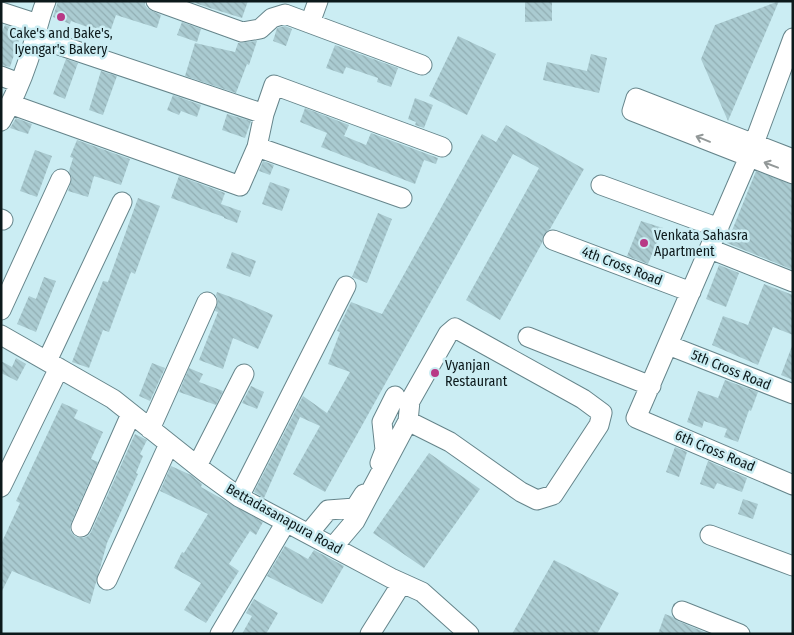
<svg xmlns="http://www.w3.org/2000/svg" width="794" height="635" font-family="'Fira Sans Condensed',sans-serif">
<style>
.building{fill:url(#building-back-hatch)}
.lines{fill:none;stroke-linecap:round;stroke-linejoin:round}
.minor-casing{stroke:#66858b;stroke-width:21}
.minor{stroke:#fff;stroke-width:19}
.oneway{stroke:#929898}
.poi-dot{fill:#b83986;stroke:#cbedf3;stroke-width:2}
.labels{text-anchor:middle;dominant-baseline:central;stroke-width:5;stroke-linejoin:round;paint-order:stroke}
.poi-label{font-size:14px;fill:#0c191b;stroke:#cbedf3;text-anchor:start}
.street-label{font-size:14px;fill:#0c191b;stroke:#cbedf3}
</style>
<defs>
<pattern id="building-back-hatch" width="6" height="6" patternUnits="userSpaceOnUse" patternTransform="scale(1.25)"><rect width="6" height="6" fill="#aacbd1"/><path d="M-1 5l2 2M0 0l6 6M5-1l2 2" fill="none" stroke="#91aeb3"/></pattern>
</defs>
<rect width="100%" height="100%" fill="#cbedf3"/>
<path class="building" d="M58,1H145V5L148,9L161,15L157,28L116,15L109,35L71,21L70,24L53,17Z
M196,1H248L242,18L210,8L195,3Z
M525,1H552V21L525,22Z
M779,1L728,121L701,59L715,25Z
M182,22L201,29L197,42L177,35Z
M5,25L22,31L10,67L1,65V34Z
M285,26L292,29L286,46L273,41L277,28Z
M458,36L496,54L467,115L429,96Z
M257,41L249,65L247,64L236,93L185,76L195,43L235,52L238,43Z
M335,45L398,68L391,87L377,82L378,78L346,67L343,74L326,68Z
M591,54L607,58L599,93L543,80L547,62L587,71Z
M66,59L78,63L65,99L53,94Z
M101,71L117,76L103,115L89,110Z
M173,95L201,105L197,117L181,111L179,115L167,110Z
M415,98L433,105L424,128L415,125L416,122L408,119Z
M305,108L349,125L344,136L366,145L371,133L438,158L436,164L424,160L415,184L321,147L327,133L300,122Z
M227,114L251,121L245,138L222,130Z
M16,118L32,124L28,134L10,128Z
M506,125L584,169L550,229L543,236L542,243L500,320L466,300L539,168L513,154L325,492L293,474L320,426L300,417L264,498L254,492L303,396L327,413L350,372L328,364L340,332L337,331L351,302L382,314L482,134L496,142Z
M77,140L130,159L121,185L94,176L88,197L68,191L72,178L69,171L73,158L70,157Z
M35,150L52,156L37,197L20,191Z
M263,161L274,165L270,175L259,171Z
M756,171L793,185V270L727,243Z
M179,176L225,193L221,204L241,211L237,223L224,218V217L171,198Z
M270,182L290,189L282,211L262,204Z
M138,198L160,206L135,274L131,272L109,332L103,330L89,368L72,362L103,281L108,282Z
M378,213L392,219L367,283L352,277Z
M641,221L663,228L648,264L627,256Z
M232,252L256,261L250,277L226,268Z
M719,265L739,273L726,307L706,299Z
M44,277L56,281L36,332L17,324L29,296L36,299Z
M764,284L793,295V335L773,327L758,365L712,345L723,316L748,325Z
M217,292L239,300L273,315L258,349L233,338L223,369L199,360L218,312L215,311L218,301L216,295Z
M792,346H793V380L781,375Z
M16,358L26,364L17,381L1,373V361L12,367Z
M152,363L165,368L150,401L139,396Z
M189,368L203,374L199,382L223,391L216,405L179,392Z
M725,380L758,392L751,411L749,410L738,442L724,437L727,429L704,421L702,428L687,422L698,391L718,398Z
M251,386L264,392L257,409L242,403Z
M62,403L78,410L74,418L103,432L91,459L98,462L71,523L70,529L72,533L76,537L83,538L88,536L91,532L135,434L147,440L140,454L143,456L136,473L138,474L107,543L90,604L12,571L1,593V544L20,503L16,501Z
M675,447L687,452L679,477L666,472Z
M429,453L480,489L424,568L373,533Z
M708,461L747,478L742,492L717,483L714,489L700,484Z
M171,466L191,475L202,484L201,487L263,522L256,535L250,531L229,564L239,571L206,623L184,610L201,583L174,568L182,552L184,553L208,514L160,491Z
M743,499L758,504L753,519L738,514Z
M285,546L308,559L314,550L344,566L322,604L267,576Z
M554,560L619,593L597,634H512Z
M254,599L278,613L266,634H242L252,616L246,613Z
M665,614L673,617L678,621L709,634H658Z"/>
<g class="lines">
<g class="minor-casing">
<path id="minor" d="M156,1L242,32L260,29L272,18L285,14L422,65
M1,12L38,24
M310,23L318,1
M35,37L264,114L257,147L402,198
M793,38L749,157L636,418L793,485
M1,76L19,83
M10,104L240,186L257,147
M264,114L274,85L442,147
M1,121C12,102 21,82 28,61C35,41 38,20 46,1
M793,159L636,98L632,111L793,174
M601,185L719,228
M1,219L3,220
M553,240L691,292
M710,249L793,282
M1,310L61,179
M1,335L113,399L206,473L239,497L391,578L422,592L469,634
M528,337L651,386
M668,345L793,394
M47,361L122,202
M150,429L207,302
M380,463L385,450L382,422L395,396
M197,466L244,374
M1,487L59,368
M239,497L346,286
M81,527L131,414
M309,533L328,510L355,508L364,494
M710,535L793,566
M333,547L355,521L408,421L410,401L448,334L455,328L583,399L602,413L599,425L553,495L537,500L521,492L450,442L408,421
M107,580L169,444
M682,611L740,634
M220,634L286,522
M370,634L402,583"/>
</g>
<use href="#minor" class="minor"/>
</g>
<defs><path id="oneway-shaft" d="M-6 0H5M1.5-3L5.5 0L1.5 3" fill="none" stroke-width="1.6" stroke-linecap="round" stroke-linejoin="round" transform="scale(1.25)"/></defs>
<g class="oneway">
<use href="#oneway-shaft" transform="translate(703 139) rotate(-158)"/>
<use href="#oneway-shaft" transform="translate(771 165) rotate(-159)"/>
</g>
<g class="poi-dot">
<circle cx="61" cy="17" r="5"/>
<circle cx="644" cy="243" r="5"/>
<circle cx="435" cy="373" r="5"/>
</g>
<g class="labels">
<g class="poi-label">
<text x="61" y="33" text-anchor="middle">Cake's and Bake's,<tspan x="61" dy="16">Iyengar's Bakery</tspan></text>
<text x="654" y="235">Venkata Sahasra<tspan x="654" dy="16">Apartment</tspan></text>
<text x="445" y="365">Vyanjan<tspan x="445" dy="16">Restaurant</tspan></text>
</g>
<g class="street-label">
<text transform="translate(622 266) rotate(21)">4th Cross Road</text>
<text transform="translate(731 370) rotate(22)">5th Cross Road</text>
<text transform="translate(715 451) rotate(23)">6th Cross Road</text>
<text transform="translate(284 519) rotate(29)">Bettadasanapura Road</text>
</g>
</g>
<rect width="794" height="635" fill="none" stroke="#0c191b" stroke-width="5"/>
</svg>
